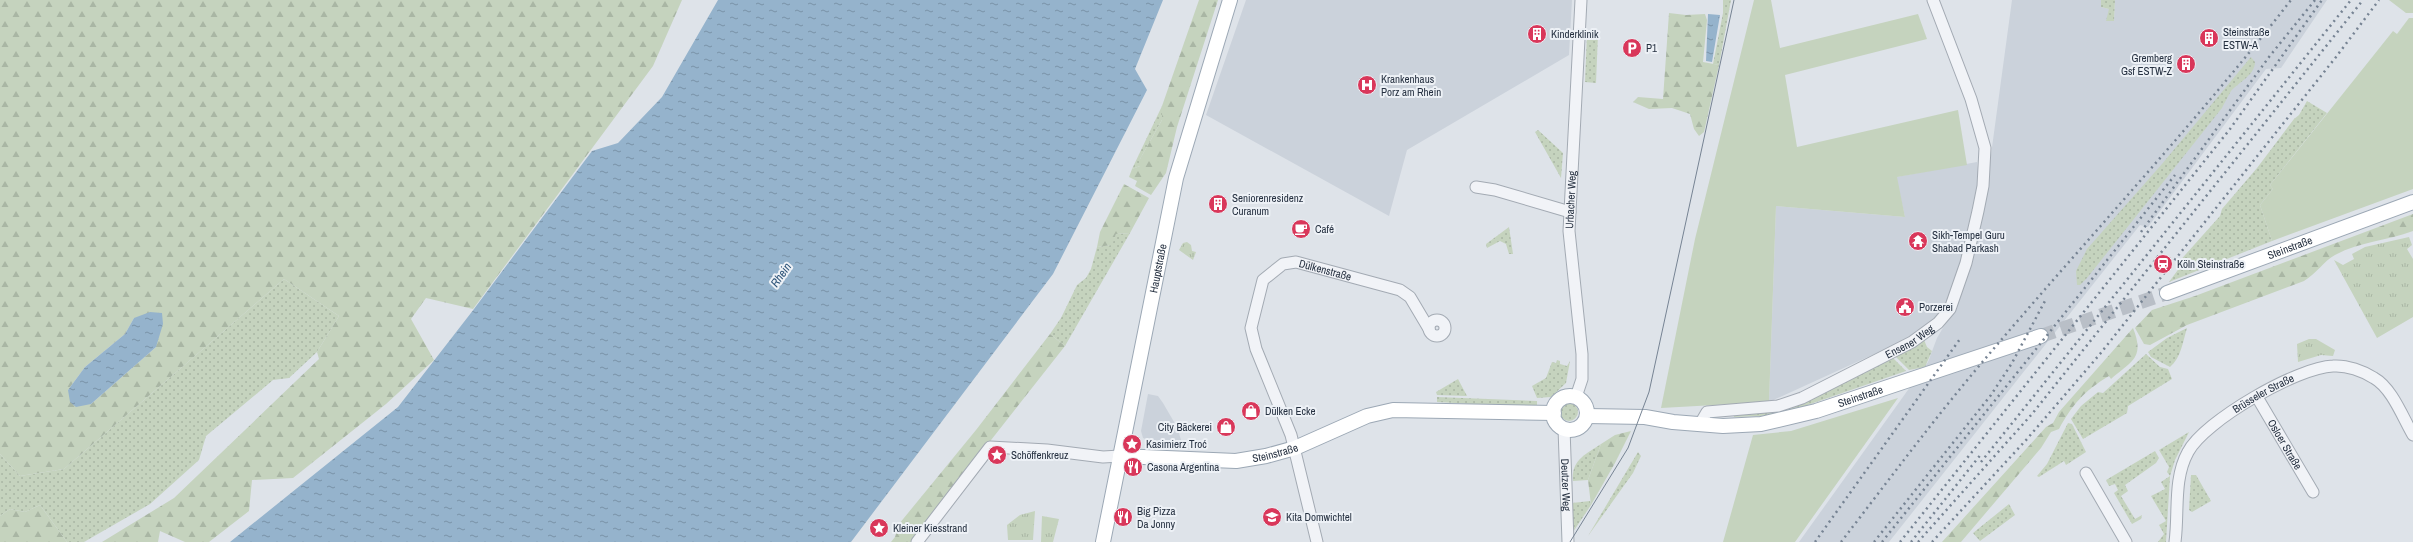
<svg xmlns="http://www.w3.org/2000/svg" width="2413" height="542" font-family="'Archivo Narrow',sans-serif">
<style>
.built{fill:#cbd2db}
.grass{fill:url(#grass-dots)}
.forest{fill:url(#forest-firs);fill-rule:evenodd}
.park{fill:url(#park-tufts)}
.garden{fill:#c5d3be}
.water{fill:url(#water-ripples)}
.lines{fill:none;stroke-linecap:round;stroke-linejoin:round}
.major-tunnel{stroke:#b9bfc7;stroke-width:14;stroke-dasharray:14 7;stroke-linecap:butt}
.minor-casing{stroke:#a3aab3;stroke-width:13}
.major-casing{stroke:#9ca8b5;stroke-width:16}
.minor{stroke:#f1f3f7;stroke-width:11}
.major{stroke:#fff;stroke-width:14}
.tram{stroke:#768393;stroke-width:1}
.rail{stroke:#768393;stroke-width:2.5;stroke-dasharray:2 4;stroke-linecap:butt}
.labels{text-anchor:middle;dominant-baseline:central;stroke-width:4;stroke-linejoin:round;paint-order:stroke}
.poi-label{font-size:11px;fill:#263141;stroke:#edf1f6;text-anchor:start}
.street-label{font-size:11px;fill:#263141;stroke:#edf1f6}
.water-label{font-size:12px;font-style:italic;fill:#2c5378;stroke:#edf1f6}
</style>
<defs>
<pattern id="grass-dots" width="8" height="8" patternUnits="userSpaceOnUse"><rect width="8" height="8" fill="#c5d3be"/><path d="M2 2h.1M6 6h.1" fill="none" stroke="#a9b6a4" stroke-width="1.8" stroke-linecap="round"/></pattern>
<pattern id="forest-firs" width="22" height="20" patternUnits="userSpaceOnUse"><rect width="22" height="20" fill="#c5d3be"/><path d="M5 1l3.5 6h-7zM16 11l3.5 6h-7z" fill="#a9b6a4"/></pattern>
<pattern id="park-tufts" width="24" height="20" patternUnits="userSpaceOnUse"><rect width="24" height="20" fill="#c5d3be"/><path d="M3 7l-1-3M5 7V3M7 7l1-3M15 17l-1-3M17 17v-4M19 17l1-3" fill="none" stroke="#a9b6a4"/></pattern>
<pattern id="water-ripples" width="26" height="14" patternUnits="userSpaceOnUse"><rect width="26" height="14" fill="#95b3cc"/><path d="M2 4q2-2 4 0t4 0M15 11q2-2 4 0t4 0" fill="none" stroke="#7992a7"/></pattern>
</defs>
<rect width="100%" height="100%" fill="#dee3e9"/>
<path class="built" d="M1246,0H1572L1569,55L1407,150L1389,216L1206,115Z
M2012,0H2101V7L2109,9L2114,21L2115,0H2327L2281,68L2266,69L2148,227L2140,225L1889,542H1799L1928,362L1937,338L1957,304L1982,221Z
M1977,162L1979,187L1951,300L1938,318L1916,335L1769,402L1776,206L1905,217L1896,177Z
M1148,394L1158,396L1163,403L1177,427L1182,443L1148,440L1143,438L1141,431Z"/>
<path class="grass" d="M1723,0H1731L1719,65L1713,64L1723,13Z
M2101,0H2115L2114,21H2106L2109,9L2101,7Z
M1587,34H1598L1596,83L1585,82Z
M2251,57L2255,62C2255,75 2238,83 2231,91C2228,96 2225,102 2222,108L2087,278L2080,285H2077L2076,271L2087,249L2162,164Z
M2307,101L2327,113L2270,185L2273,189L2260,205L2272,241L2169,282L2180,267L2177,264L2220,216L2222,209L2257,168L2294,119L2299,115Z
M1162,106V120L1140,159V166L1132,169Z
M1538,130L1563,153L1561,178L1535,132Z
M1509,227L1513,254H1509L1506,244L1500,241L1487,248L1486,244Z
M1130,233L1065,346L1050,334L1061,318L1077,285L1086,278L1091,269L1097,247L1111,245L1116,234Z
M284,279L339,316L317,352L289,378L273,380L206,436L199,460L150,504L84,542H67L40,505L25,512L10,509L0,516V454L20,476L64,469Z
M2187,328C2183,341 2181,358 2170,367L2151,357L2148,352L2167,338Z
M1924,340L1927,347L1932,351L1925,367L1909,370L1893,354Z
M2146,354L2160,367L2168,369L2172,379L2128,406L2127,413L2083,439L2071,419L2081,406L2098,392L2103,393Z
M1890,355L1906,371L1793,410L1761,416L1734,417L1733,413L1757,412Z
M1557,360L1560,361V364L1567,366L1570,361L1566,383L1551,397L1537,398L1532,386L1546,378L1552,362L1556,363Z
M1458,379L1467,396L1437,395L1436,392Z
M1437,397L1537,401V405L1475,406L1472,404L1437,402Z
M1560 412a9 9 0 1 1 18 0a9 9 0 1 1-18 0Z
M2068,423L2072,424L2086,452L2066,465L2064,461L2039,477L2037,476L2047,464Z
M2189,432L2175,460L2170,476L2166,542H2158L2164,534L2159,525L2166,521L2151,496L2165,489L2161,482L2170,476L2167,472L2169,467L2159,450Z
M1601,444L1588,480L1573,481C1571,460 1586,454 1601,444Z
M2155,451L2159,458L2156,463L2125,485L2128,491L2121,496L2135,519L2142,515L2141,519L2132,524L2114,493L2118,490L2115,484L2109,486L2106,480Z
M1638,452L1641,456L1633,473L1588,536Z
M2191,475H2196L2211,501L2192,512L2189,510Z
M1590,501L1591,505L1573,532L1572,503Z
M2009,504L2015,515L1980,541L1973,533Z"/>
<path class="forest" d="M0,0H682L653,66L473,309L426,298L411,319L434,360L386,404L293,478L252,480L249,511L209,542H185L160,531L158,542H102L174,498L319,359L317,352L339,316L284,279L64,469L20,476L0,454ZM134,318L156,347L91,404L68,390L85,367L125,334Z
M1199,0H1218L1177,127L1166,173L1151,195L1135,186L1137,181L1129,177L1132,169L1140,166V159L1162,120V106Z
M1669,13L1686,15L1705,14L1707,20L1703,62L1719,65L1704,132L1699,136L1694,129L1690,114L1672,108L1649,109L1633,102L1638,97L1663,99Z
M1124,184L1149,198L1130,233L1116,234L1112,245L1097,247L1100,232Z
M2413,214V231C2387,241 2361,241 2335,255C2324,261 2316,274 2304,281L2187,325L2150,345L2144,344L2135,328L2152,310L2195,296Z
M2133,328C2145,358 2132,361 2111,379L2109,376C2084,391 2072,405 2059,429L2051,432L2041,448L1961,542H1942L2046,427L2053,423L2059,412Z
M1050,334L1065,346L911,542H891L895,537L899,524L976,430Z
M1631,431L1615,463L1591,505L1588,480L1601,444L1615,435Z
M40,505L67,542H0V516L10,509L25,512Z"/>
<path class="park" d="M2409,237L2412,245L2407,249L2413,259V317L2377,338L2334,260L2343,265L2354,259L2352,254L2365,247Z
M1187,242L1191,245L1192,251L1196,252L1193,260L1179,250L1183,243Z
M2309,339H2316L2335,350L2333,356L2321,355L2298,362L2297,344Z
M1035,511L1033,540H1008L1007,525L1020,515Z
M1042,516L1059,519L1053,542H1041Z"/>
<path class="garden" d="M1754,0H1771L1780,48L1918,14L1927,39L1785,75L1797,147L1958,110L1967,165L1897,177L1905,217L1776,206L1769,402L1661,408L1695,239Z
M2389,0H2413V13H2406Z
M2409,18H2413V189L2272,241L2260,205L2273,189L2270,185L2393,31L2397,34Z
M1898,398L1795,542H1723L1753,435L1791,431Z"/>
<path class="water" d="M718,0H1163L1135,69L1147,90L1053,274L851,542H230L398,407L474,309L592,151L618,143L662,97Z
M1708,14L1720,15L1712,62L1706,61Z
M150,312L162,313L163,324L156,347L91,404L76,407L70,402L68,390L85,367L125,334L134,318Z"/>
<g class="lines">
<path class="major-tunnel" d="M2041,336L2167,293"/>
<g class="minor-casing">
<g id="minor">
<path d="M1476,187L1495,190L1570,212"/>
<circle cx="1437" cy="328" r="8"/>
<path id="s1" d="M1576,397L1582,379V354L1569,231L1581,0"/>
<path id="s2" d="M2257,397L2313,492"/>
<path id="s3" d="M1700,424L1707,412L1778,406L1802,398L1912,342L1938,323L1950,309L1966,263L1978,211L1983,186L1985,148L1971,99L1933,0"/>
<path id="s4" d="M1564,428L1568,542"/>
<path d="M2086,473L2126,542"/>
<path d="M917,542L990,447L1047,450L1103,457L1120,456"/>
<path id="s5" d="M1317,542L1291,435L1256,349L1251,328L1263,280L1283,264L1296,262L1400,290L1410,297L1429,329"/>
<path id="s6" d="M2175,542C2179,513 2173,479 2188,452C2204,421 2298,367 2333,366C2347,365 2363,371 2374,378C2392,388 2403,418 2413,435"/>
</g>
</g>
<g class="major-casing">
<g id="major">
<path id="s7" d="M2167,293L2413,202"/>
<circle cx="1570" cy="413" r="17"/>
<path id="s8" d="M1587,416L1645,417L1673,422L1723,426L1761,424L1816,411L2041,336"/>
<path id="s9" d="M1120,456L1236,461L1266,456L1295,448L1367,416L1393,410L1554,413"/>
<path id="s10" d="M1103,542L1176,178L1230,0"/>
</g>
</g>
<use href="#minor" class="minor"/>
<use href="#major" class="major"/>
<path class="tram" d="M1570,542L1628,448L1649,392L1734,0"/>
<path class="rail" d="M2141,232L2269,57L2315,0
M1981,462L2351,0
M1815,542L1960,339
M1841,542C1885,485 1928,427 1974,372C2079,247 2191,129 2291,0
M1874,542L1991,395L2012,363L2046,299
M1882,542L2175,175
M1900,542L2230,129L2322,0
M1911,542L1982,453
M1918,542L2032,414L2363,0
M1932,542L2027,439L2100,354L2336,57L2379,0"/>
</g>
<defs>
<g id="building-disc" transform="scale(1)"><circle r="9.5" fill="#d9375a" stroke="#edf1f6"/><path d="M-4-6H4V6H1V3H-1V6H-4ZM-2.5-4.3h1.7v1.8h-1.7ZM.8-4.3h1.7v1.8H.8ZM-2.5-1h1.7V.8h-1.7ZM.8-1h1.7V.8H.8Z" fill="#fff"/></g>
<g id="parking-disc" transform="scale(1)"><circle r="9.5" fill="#d9375a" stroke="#edf1f6"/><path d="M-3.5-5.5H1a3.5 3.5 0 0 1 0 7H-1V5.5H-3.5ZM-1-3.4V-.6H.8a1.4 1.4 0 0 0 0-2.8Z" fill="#fff"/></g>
<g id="hospital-disc" transform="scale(1)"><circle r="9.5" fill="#d9375a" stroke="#edf1f6"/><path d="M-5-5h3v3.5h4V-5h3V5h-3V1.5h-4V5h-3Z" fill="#fff"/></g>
<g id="cafe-disc" transform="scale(1)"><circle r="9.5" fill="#d9375a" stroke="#edf1f6"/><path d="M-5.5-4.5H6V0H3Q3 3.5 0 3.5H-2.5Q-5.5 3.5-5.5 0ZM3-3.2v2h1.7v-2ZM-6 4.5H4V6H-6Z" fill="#fff"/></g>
<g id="temple-disc" transform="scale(1)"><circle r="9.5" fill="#d9375a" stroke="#edf1f6"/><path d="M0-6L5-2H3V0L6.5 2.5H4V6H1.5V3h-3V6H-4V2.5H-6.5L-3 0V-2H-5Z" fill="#fff"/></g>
<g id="station-disc" transform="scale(1)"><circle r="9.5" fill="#d9375a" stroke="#edf1f6"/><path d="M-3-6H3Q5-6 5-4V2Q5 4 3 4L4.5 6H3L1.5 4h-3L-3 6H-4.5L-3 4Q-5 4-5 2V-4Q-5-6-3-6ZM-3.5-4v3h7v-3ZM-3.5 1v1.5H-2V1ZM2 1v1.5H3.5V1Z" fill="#fff"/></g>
<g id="civic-disc" transform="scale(1)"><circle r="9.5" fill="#d9375a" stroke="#edf1f6"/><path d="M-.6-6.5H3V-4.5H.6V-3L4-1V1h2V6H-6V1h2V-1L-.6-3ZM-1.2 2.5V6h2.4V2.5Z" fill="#fff"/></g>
<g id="shop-disc" transform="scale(1)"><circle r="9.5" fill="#d9375a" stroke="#edf1f6"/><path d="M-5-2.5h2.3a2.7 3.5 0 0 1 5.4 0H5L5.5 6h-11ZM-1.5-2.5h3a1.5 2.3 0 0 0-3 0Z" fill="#fff"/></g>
<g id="sight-disc" transform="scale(1)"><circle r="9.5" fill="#d9375a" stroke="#edf1f6"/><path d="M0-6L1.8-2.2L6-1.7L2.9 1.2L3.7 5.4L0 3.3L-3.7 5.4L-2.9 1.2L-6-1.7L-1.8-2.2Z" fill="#fff"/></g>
<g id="restaurant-disc" transform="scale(1)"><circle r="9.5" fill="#d9375a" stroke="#edf1f6"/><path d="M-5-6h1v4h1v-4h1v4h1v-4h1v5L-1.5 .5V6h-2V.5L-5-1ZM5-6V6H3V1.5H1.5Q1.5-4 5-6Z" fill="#fff"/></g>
<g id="school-disc" transform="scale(1)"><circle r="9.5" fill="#d9375a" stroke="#edf1f6"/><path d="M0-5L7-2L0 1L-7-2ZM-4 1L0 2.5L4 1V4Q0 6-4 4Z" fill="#fff"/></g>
</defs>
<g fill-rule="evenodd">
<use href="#building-disc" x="1537" y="34"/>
<use href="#building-disc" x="2209" y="38"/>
<use href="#parking-disc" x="1632" y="48"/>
<use href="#building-disc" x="2186" y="64"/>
<use href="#hospital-disc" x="1367" y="85"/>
<use href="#building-disc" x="1218" y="204"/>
<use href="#cafe-disc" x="1301" y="229"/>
<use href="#temple-disc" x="1918" y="241"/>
<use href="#station-disc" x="2163" y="264"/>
<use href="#civic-disc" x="1905" y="307"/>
<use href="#shop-disc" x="1251" y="411"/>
<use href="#shop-disc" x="1226" y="427"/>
<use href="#sight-disc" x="1132" y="444"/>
<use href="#sight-disc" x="997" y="455"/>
<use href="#restaurant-disc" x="1133" y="467"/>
<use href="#restaurant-disc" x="1123" y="517"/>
<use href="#school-disc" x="1272" y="517"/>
<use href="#sight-disc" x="879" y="528"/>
</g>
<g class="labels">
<g class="poi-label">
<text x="2223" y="32">Steinstraße<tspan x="2223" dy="13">ESTW-A</tspan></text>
<text x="1551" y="34">Kinderklinik</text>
<text x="1646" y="48">P1</text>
<text x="2172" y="58" text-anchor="end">Gremberg<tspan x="2172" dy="13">Gsf ESTW-Z</tspan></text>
<text x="1381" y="79">Krankenhaus<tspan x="1381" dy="13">Porz am Rhein</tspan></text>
<text x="1232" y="198">Seniorenresidenz<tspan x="1232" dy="13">Curanum</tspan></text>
<text x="1315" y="229">Café</text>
<text x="1932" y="235">Sikh-Tempel Guru<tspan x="1932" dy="13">Shabad Parkash</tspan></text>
<text x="2177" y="264">Köln Steinstraße</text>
<text x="1919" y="307">Porzerei</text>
<text x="1265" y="411">Dülken Ecke</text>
<text x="1212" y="427" text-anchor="end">City Bäckerei</text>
<text x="1146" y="444">Kasimierz Troć</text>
<text x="1011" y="455">Schöffenkreuz</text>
<text x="1147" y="467">Casona Argentina</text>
<text x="1137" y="511">Big Pizza<tspan x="1137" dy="13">Da Jonny</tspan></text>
<text x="1286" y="517">Kita Domwichtel</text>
<text x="893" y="528">Kleiner Kiesstrand</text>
</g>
<g class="street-label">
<text stroke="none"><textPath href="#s1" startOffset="199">Urbacher Weg</textPath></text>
<text stroke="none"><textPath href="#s7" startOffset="131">Steinstraße</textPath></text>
<text stroke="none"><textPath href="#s10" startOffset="279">Hauptstraße</textPath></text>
<text stroke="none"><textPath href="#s5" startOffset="343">Dülkenstraße</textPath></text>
<text stroke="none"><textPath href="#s3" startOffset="232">Ensener Weg</textPath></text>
<text stroke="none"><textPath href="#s6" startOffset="188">Brüsseler Straße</textPath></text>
<text stroke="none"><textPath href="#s8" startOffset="278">Steinstraße</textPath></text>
<text stroke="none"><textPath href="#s2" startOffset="55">Osloer Straße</textPath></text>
<text stroke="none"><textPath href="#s9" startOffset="156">Steinstraße</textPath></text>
<text stroke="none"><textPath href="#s4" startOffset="57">Deutzer Weg</textPath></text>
</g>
<g class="water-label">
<text transform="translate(781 275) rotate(-55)">Rhein</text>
</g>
</g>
</svg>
